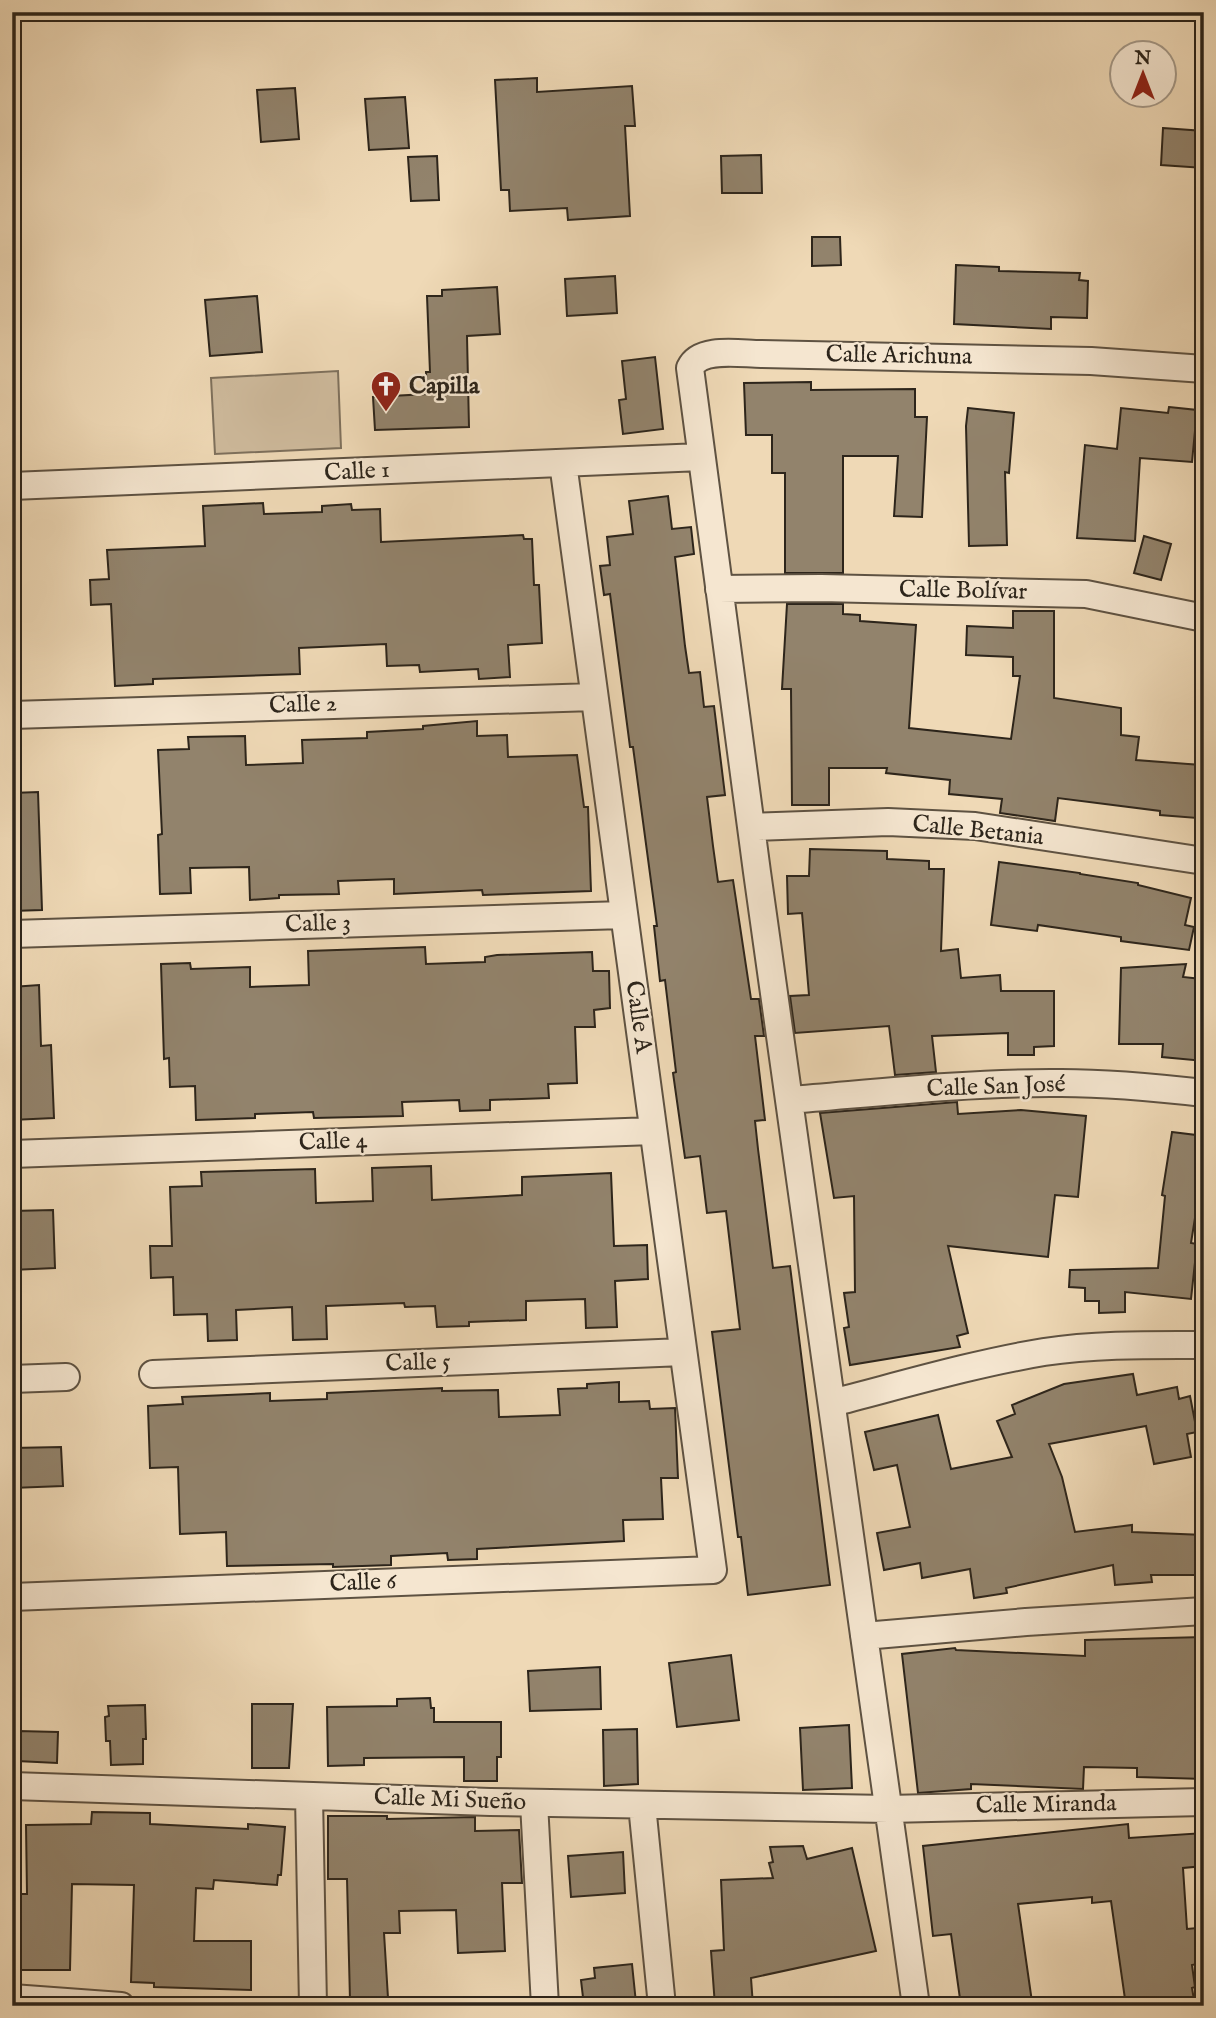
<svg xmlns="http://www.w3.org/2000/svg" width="1216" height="2018" font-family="'IM FELL English',serif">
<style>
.green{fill:#ceba9c;stroke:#7e705c;stroke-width:2}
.building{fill:#92836c;stroke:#2d251b;stroke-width:2}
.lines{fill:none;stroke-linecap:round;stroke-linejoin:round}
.street-casing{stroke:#5e5242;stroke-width:30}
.street{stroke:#f5e6d0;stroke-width:26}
.labels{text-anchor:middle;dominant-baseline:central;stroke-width:5;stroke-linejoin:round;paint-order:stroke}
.street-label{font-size:24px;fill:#2d251b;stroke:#f5e6d0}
.poi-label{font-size:24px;font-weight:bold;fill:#2d251b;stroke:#f5e6d0;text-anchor:start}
</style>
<rect width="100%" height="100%" fill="#efd9b6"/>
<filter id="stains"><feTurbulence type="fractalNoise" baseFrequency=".00286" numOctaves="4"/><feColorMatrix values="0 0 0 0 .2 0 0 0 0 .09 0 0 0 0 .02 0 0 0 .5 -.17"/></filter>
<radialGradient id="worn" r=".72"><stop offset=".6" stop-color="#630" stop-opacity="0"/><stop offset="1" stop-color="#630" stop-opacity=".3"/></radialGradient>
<path class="green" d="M338,371L341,448L215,454L211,378Z"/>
<path class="building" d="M537,78V92L632,86L635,126H625L630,216L568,220L567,208L510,211L509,190H501L495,80Z
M295,88L299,139L261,142L257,90Z
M405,97L409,148L369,150L365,99Z
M1163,128L1204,131V168L1161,165Z
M761,155L762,193H722L721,156Z
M437,156L439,200L411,201L408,157Z
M812,237H840L841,265L812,266Z
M956,265L999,267V271L1080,273L1079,280L1088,281L1087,318L1051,317V329L954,324Z
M615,276L617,313L567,316L565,279Z
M497,287L500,334L467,336L469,427L375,430L373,397L427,394L426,372H430L427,296H442V290Z
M257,296L262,352L210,356L205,300Z
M655,357L663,429L623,434L619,400L626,399L622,361Z
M811,382V390L915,389V417H927L922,517L894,516L898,456H843V573H785V473H772V435H746L744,383Z
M1169,407L1197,410L1192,462L1140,458L1135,541L1077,538L1085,445L1117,449L1121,408L1168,413Z
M968,408L1014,413L1009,473L1005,472L1007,545L969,546L966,426Z
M668,496L672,529L691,527L694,554L675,557L685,646L689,673L700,672L704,707L714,706L725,795L707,797L713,846L718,882L733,880L751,999H759L764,1036H755L765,1120L755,1121L758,1149L773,1268L790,1266L830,1585L748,1595L741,1537H738L712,1332L740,1329L726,1211L707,1213L700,1156L685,1158L673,1073L676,1072L665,980L660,981L654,926H657L633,747H630L610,594L604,595L600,566L610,565L607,537L633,534L629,501Z
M263,503L264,514L322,512V506L351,504L352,510L380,509L381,542L523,535L524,539H532L534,585H539L542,643L508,645L510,677L479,679L478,669L420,672L419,665L387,666L386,644L299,648L300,674L153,679V684L115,686L111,604L91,605L90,580L109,579L107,550L205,546L203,506Z
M1144,536L1171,544L1161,580L1134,573Z
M787,604H843V614L860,615V621L916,625L909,728L1011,739L1020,676H1013V657L966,655L967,626L1013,628V611H1054V698L1121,708V735L1139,737L1136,760L1201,765L1197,818L1160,815V811L1058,798L1055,821L1000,813L1002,799L949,794L950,780L886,773L887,768H829V805H792L791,689H782Z
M477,721V736L507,735L508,757L577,755L584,807H588L591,891L483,895L482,890L394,894V879L338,881L339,894L279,895V898L250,900L249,867L190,868L191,893L160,894L158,835L162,834L158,750L189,749L188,737L245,736L246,765L303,763L302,740L367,738V732L423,729V726Z
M38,792L42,910L12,911V793Z
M810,849L887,851V859L929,861V869H944L941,951L958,949L961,978L1000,975L1001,991H1054V1046L1034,1047V1055H1008V1033L932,1036L936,1072L895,1075L889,1026L795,1033L790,996L809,995L802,913L788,914L787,876H809Z
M999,862L1080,873V874L1138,883V885L1191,898L1185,925L1194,927L1189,950L1121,941V937L1038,925L1037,931L991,925Z
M425,947L426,964L485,962V957L497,955L592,952L593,971H609L610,1008L594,1010L595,1027H575L577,1083L548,1084L549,1098L490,1100V1110L460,1111L459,1100L402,1102L403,1116L314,1118L313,1112L255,1114V1118L196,1120L195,1086L170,1087L169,1058L164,1059L161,964L190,963L191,969L250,967V987L309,985L308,951Z
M1186,964L1183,977L1201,979L1200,992L1204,993V1061L1162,1057L1163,1044H1119L1121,968Z
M39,985L41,1046L51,1045L54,1118L12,1120V987Z
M957,1102L958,1114L1021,1110L1086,1116L1078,1197L1055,1195L1048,1257L948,1246L968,1333L957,1336L960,1347L850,1365L844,1328L849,1327L844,1293L855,1292L854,1196L834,1198L820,1113Z
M1172,1132L1204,1136V1162L1191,1243L1197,1244L1191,1299L1125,1292V1312L1099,1313V1301H1085V1288L1069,1287L1070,1270L1158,1268L1165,1196L1162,1195Z
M431,1166L432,1200L522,1195V1177L611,1173L614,1246L647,1245L648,1279L615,1281L617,1327L586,1328L585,1299L526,1301V1320L469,1322V1326L437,1327L435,1306L405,1307L404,1303L326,1306L327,1339L293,1340L292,1307L236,1310L237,1340L208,1341L207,1314L174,1315L173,1277L151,1278L150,1246H172L170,1187L202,1186L201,1172L315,1169L316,1203L373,1201L372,1168Z
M53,1210L55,1268L12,1270V1211Z
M1133,1374L1137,1395L1177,1387L1179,1399L1190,1396L1197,1432L1187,1434L1191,1457L1154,1464L1146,1426L1049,1444L1062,1477L1075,1532L1132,1525V1532L1204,1535V1575H1151L1152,1582L1115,1585L1113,1565L1006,1588L1007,1593L974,1598L970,1569L922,1578L920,1563L884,1570L877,1533L910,1527L897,1465L874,1470L865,1432L938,1415L951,1469L1012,1457L997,1421L1015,1414L1012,1405L1064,1384Z
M619,1382V1402L649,1401L650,1409L675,1408L678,1478H661L663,1519L623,1520L624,1541L477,1549V1559L448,1560L447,1553L391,1556V1565L333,1567V1564L227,1566L226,1532L180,1534L178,1467L150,1468L148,1406L183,1404L182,1397L270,1393V1401L327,1399V1393L442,1388V1391L498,1390L499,1417L530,1416L560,1415L558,1389L587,1388V1384Z
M61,1447L63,1486L12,1488V1448Z
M1204,1637V1779L1137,1777V1768L1084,1767L1083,1789L971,1784V1789L918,1793L902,1654L955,1648L956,1650L1085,1656V1640Z
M731,1655L739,1720L677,1727L669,1663Z
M600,1667L601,1709L530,1711L528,1671Z
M430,1698L431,1708H434V1722H501V1757H497V1781H464V1757L364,1758V1765L328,1766L327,1707L397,1706V1699Z
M252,1704H293L289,1768H252Z
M145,1705L146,1739H143V1764L111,1765L110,1741H106L105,1717L109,1716L108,1706Z
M849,1725L852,1788L803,1790L800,1728Z
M637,1729L638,1784L604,1786L603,1730Z
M18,1731L58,1732L57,1763L17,1761Z
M92,1812L150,1813V1824L248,1829V1824L285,1827L281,1875H278L277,1885L214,1880L213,1889L196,1888L194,1941H251V1990L154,1987V1983L131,1982L134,1885L72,1884L70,1970H12V1894H27L26,1825L91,1824Z
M328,1816H387V1819L475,1817V1831L519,1830L522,1883H502L505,1951L458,1953L456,1910L399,1911L400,1933H384L388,1998L350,2000L347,1879H328Z
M1128,1824L1129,1838L1204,1833V1866L1183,1868L1187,1929L1197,1928L1202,1963L1192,1965L1195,1987L1192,1988L1195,2006H1126L1111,1901L1092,1903V1897L1018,1904L1032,2002L1002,2006H961L951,1934L933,1936L923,1846Z
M803,1846L807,1859L852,1848L876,1951L751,1978L753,2006H715L711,1951L724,1950L721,1880L773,1878L769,1863L773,1862L770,1847Z
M623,1852L625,1893L571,1897L568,1856Z
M632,1964L636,2003L584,2006L581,1980L595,1978L594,1968Z"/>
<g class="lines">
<g class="street-casing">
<path id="street" d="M12,486L701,457
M719,589L821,588L1086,594L1204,618
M12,715L594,697
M752,827L888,822L975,826L1204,861
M12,934L624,915
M789,1100C876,1093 963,1083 1050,1083C1101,1082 1153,1087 1204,1093
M12,1154L653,1131
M153,1374L683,1352
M12,1379L66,1377
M832,1403C902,1385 972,1364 1044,1352C1097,1344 1151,1345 1204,1345
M12,1597L713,1570L563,463
M864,1636L1026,1622L1204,1611
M12,1786L490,1802L888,1809L1204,1802
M309,1796L313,2006
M534,1803L545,2006
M642,1805L662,2006
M12,1998L121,2006
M916,2006L757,872L690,368C700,346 741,354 761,354L1091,361L1204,369"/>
</g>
<use href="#street" class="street"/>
</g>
<defs>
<g id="church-pin" transform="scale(1.575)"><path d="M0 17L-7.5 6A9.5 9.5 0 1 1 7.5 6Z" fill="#8f2418" stroke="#f5e6d0"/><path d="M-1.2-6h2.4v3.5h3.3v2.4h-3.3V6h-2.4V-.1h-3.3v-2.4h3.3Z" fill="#fff"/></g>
</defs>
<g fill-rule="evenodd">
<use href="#church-pin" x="386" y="386"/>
</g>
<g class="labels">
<g class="street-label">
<text transform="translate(899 356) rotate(1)">Calle Arichuna</text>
<text transform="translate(357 472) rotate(-3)">Calle 1</text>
<text transform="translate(963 591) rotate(1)">Calle Bolívar</text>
<text transform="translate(303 705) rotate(-2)">Calle 2</text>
<text transform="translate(978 831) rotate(6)">Calle Betania</text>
<text transform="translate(318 924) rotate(-2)">Calle 3</text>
<text transform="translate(638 1017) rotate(82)">Calle A</text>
<text transform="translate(996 1087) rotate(-2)">Calle San José</text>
<text transform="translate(333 1142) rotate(-2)">Calle 4</text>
<text transform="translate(418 1363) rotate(-2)">Calle 5</text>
<text transform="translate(363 1583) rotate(-2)">Calle 6</text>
<text transform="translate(450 1800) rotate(2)">Calle Mi Sueño</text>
<text transform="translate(1046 1805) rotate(-1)">Calle Miranda</text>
</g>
<g class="poi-label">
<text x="409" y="386">Capilla</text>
</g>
</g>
<rect width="1216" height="2018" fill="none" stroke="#efd9b6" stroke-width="42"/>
<rect x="14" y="14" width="1188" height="1990" fill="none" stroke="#2d251b" stroke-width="3.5"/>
<rect x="21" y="21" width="1174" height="1976" fill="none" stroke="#2d251b" stroke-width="2"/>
<g transform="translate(1143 74)"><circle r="33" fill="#f5e6d0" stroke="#a59988" stroke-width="2"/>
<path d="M0-5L12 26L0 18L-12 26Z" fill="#8f2418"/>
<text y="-10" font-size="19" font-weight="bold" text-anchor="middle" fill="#2d251b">N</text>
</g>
<rect width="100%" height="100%" filter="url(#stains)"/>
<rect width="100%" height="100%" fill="url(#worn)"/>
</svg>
